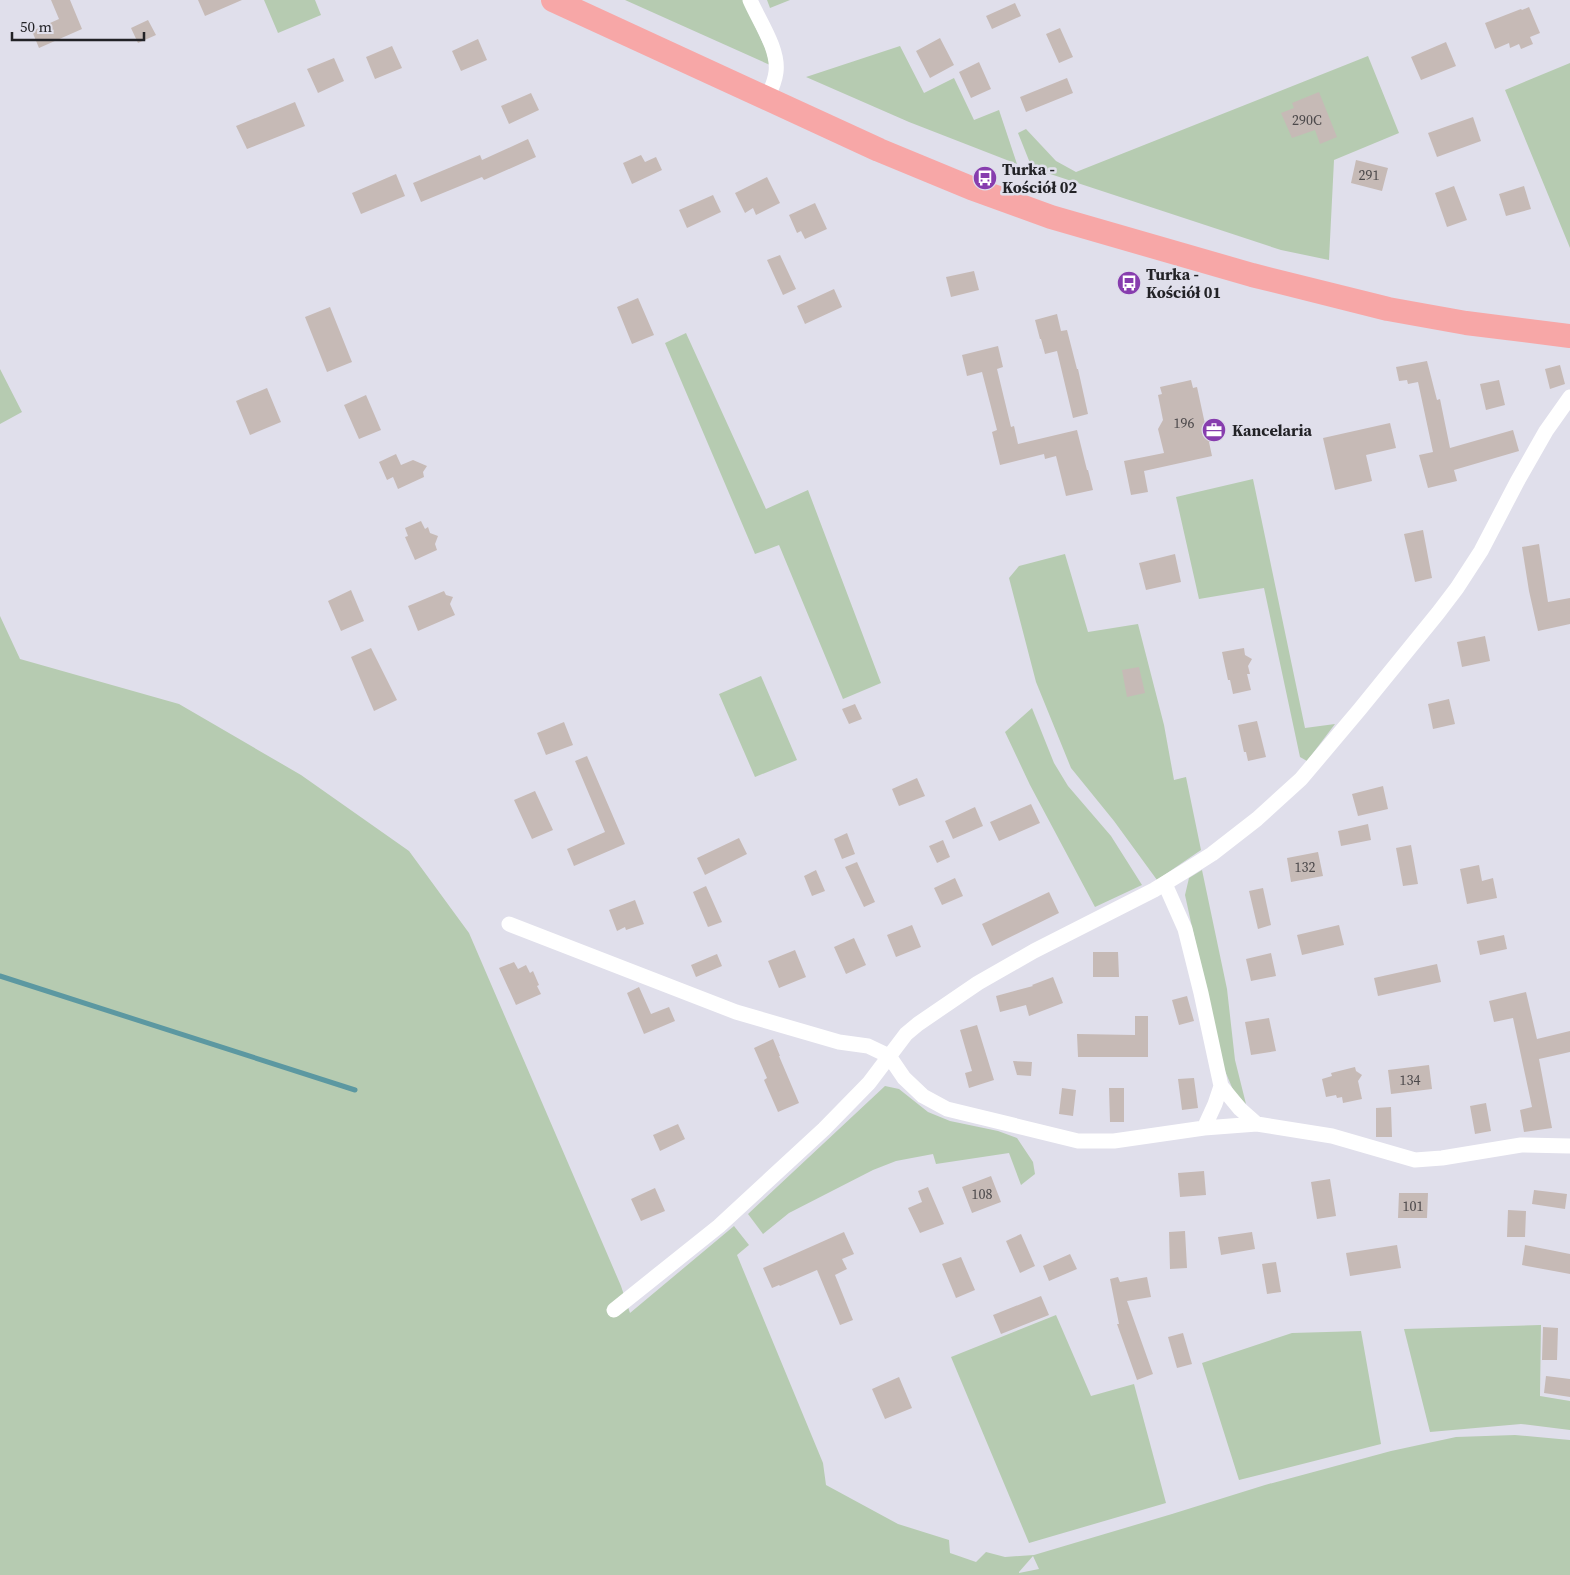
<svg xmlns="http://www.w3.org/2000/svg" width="1570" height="1575" font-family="'Source Serif 4',serif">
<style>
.green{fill:#b6cbb1;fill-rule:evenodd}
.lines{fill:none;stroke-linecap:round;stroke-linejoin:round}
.stream{stroke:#5c98a1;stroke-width:5}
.building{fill:#c6bab6}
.minor{stroke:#fff;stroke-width:15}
.primary{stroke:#f7a7a7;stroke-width:24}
.labels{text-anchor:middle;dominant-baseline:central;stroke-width:5;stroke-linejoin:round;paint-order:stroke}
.number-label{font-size:14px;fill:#4b484a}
.poi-label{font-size:16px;font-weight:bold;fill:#222226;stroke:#e0dfeb;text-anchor:start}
</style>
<rect width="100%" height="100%" fill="#e0dfeb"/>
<path class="green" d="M264,0H315L321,15L278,33Z
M625,0H743L766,50L770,65Z
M767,0H790L770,8Z
M900,46L924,93L954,78L974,120L999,110L1017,164L909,122L806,77Z
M1368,56L1399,133L1334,160L1329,260L1281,250L1032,168L1018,133L1026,129L1056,161L1076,172Z
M1570,63V248L1505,90Z
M686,333L766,509L808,490L881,683L843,699L779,545L755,554L665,343Z
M0,369L22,412L0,424Z
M1253,479L1305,728L1335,724L1307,761L1300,757L1264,588L1199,599L1176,497Z
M1065,554L1088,632L1138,624L1164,725L1174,780L1186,777L1201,850L1157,880L1114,821L1071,768L1036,682L1009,578L1019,566Z
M0,616L20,659L179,704L301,775L409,851L469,933L621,1286L630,1313L734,1226L749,1245L737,1255L823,1463L826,1485L898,1524L949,1540L950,1553L976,1562L986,1552L1005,1557L1034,1555L1172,1514L1265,1485L1391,1451L1456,1437L1515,1435L1570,1440V1575H0ZM1033,1556L1039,1569L1019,1573V1572Z
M761,676L797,760L755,777L719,694Z
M1032,708L1054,763L1068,786L1111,836L1142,885L1095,907L1030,785L1005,732Z
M1202,870L1227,989L1235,1060L1246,1104L1234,1092L1222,1064L1185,895L1189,878Z
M885,1086L899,1089L928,1112L950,1121L998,1131L1017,1138L1033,1162L1035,1174L1021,1185L1009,1153L936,1164L933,1154L896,1161L873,1170L789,1213L763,1234L748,1214Z
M1056,1315L1091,1396L1134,1384L1166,1503L1029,1543L951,1357Z
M1541,1325L1540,1396L1570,1401V1430L1521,1424L1430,1432L1404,1329Z
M1361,1331L1381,1444L1239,1480L1202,1363L1292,1333Z"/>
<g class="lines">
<path class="stream" d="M0,976L355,1090"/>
</g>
<path class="building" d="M51,0H70L82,29L39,48L32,31L59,19Z
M198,0H242L205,16Z
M1015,3L1021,16L992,29L986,16Z
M1529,7L1540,33L1530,37L1533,44L1521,49L1519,44L1510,48L1509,43L1495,49L1485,23L1521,9L1522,10Z
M148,20L156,35L138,43L131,28Z
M1060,28L1073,57L1059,63L1046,34Z
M940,38L954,65L930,78L916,51Z
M478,39L487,60L461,71L452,51Z
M1446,42L1456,66L1421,80L1411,57Z
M392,46L402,68L375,79L366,57Z
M334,58L344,81L318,93L307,69Z
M979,62L991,89L971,98L959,72Z
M1067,78L1073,93L1026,112L1020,97Z
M1319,92L1337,137L1320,144L1315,130L1292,138L1281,113L1294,108L1292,103Z
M531,93L539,110L509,124L501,106Z
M295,102L305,126L247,149L236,126Z
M1473,117L1481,141L1437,157L1428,133Z
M528,139L536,157L484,180L482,177L421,202L413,183L480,155L482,160Z
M641,155L645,162L656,157L662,170L632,184L623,163Z
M1356,160L1388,168L1382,191L1351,183Z
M396,174L405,196L361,214L352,193Z
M767,177L780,203L756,215L753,208L745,213L735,193Z
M1454,186L1467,220L1447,227L1435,193Z
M1524,186L1531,209L1506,216L1499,194Z
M713,195L721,212L687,228L679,210Z
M815,203L827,229L805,239L801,231L797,233L789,215Z
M780,255L796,289L783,295L767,260Z
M974,271L979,290L951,297L946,277Z
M834,289L842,307L805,324L797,306Z
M638,298L654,335L632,344L617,307Z
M330,307L352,362L327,372L305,317Z
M1057,314L1061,331L1067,330L1077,369H1078L1088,414L1073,418L1057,351L1045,354L1041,339H1040L1035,320Z
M998,346L1003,367L997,369L1011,427L1014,426L1018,444L1077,430L1087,470H1088L1093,490L1066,496L1056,456L1045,459L1044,454L1000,465L992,432L997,430L982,372L967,376L962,355Z
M1427,361L1437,400L1440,399L1450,448L1513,430L1519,451L1454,470L1457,481L1428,488L1419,455L1433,452L1418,382L1408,384L1407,380L1399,381L1396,367Z
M1560,365L1565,384L1550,389L1545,369Z
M1191,380L1193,388L1197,387L1205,424L1219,421L1223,439L1209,442L1212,456L1144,471L1148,492L1131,495L1124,461L1164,453L1158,429L1163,420L1158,395L1162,394L1160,387Z
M1499,380L1505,405L1486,410L1480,384Z
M267,388L281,422L250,435L236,401Z
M366,395L381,430L359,439L344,405Z
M1390,423L1396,448L1366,455L1372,481L1335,490L1323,438Z
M396,454L401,465L413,460L427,466L423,472L424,477L398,489L393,477L387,480L379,462Z
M421,521L425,529L428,527L430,533L438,536L435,544L437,550L415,560L405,537L408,536L405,528Z
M1423,530L1432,578L1415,582L1404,534Z
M1539,544L1548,602L1570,598V624L1538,631L1529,591L1522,547Z
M1175,554L1181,582L1146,590L1139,563Z
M351,590L364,621L341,631L328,601Z
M444,591L446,595L453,597L450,604L455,615L418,631L408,606Z
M1485,636L1490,661L1462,667L1457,642Z
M371,648L397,700L374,711L351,657Z
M1244,648L1245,655L1252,659L1248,666L1250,674H1247L1251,690L1233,694L1230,680H1228L1222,652Z
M1139,667L1145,693L1127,697L1122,670Z
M1449,699L1455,724L1433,729L1428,704Z
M855,704L862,719L849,724L842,709Z
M1257,721L1266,757L1248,761L1246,752H1244L1238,725Z
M564,722L573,745L546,755L537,733Z
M587,756L625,844L574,866L567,849L605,832L575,761Z
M917,778L925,796L899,806L892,789Z
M1383,786L1388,809L1358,816L1352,794Z
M535,791L553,830L532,839L514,800Z
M1031,804L1040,823L999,841L990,822Z
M975,807L983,826L953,839L945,821Z
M1368,824L1371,840L1341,846L1338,831Z
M847,833L855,854L842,859L834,839Z
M739,838L747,854L705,875L697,858Z
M943,840L950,857L937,863L929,846Z
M1411,845L1418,884L1403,886L1396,848Z
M1318,852L1323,876L1291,882L1287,858Z
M857,862L875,902L864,907L845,867Z
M1479,865L1482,881L1493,878L1497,898L1467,904L1460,869Z
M816,870L825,891L812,896L804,876Z
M955,878L963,896L942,905L934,888Z
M706,886L722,922L708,927L693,892Z
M1263,888L1271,925L1258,929L1249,891Z
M1049,892L1059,913L992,946L982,924Z
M635,900L644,924L626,930L625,927L617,931L609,910Z
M912,925L921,947L896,957L887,935Z
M1339,925L1344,945L1302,955L1297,935Z
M1504,935L1507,949L1480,955L1477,941Z
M854,938L866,965L846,974L834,947Z
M795,950L806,977L779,988L768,961Z
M1093,952H1118L1119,977H1093Z
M1271,953L1276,976L1251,981L1246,959Z
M717,954L722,966L696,977L691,965Z
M514,962L518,969L526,965L530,973L533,971L539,985L537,986L541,994L516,1005L499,968Z
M1437,964L1441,982L1378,996L1374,978Z
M1053,977L1063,1003L1029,1016L1026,1005L1000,1012L996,996L1033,986L1032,985Z
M639,987L651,1014L669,1007L675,1021L644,1034L627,993Z
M1526,992L1537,1039L1570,1031V1052L1539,1059L1552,1128L1524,1132L1520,1110L1532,1107L1513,1018L1494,1022L1489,1001Z
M1187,996L1194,1021L1179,1025L1172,1000Z
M1135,1016H1148V1057H1078L1077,1034L1135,1035Z
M1269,1018L1276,1051L1251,1055L1245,1022Z
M977,1025L994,1080L969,1088L965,1073L972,1071L960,1030Z
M773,1039L780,1056H779L799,1103L778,1112L764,1080L767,1078L754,1048Z
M1013,1061L1032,1062L1031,1076L1017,1075Z
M1429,1065L1432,1089L1391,1094L1388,1070Z
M1355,1067L1356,1071L1362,1075L1358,1081L1362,1099L1343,1103L1342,1097L1337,1098L1336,1095L1326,1097L1322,1079L1332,1076L1331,1073Z
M1194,1078L1198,1108L1182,1110L1178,1079Z
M1062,1088L1076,1090L1073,1116L1059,1114Z
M1109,1088H1124V1122H1110Z
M1486,1103L1491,1131L1475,1134L1470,1106Z
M1391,1107L1392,1137H1376V1108Z
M678,1124L685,1139L660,1151L653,1135Z
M1204,1171L1206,1195L1180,1197L1178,1173Z
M991,1176L1001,1202L972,1213L962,1187Z
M1330,1179L1336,1216L1317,1219L1311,1182Z
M928,1187L944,1224L920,1233L908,1208L922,1202L918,1191Z
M655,1188L665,1211L641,1221L631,1199Z
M1534,1190L1567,1194L1565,1209L1532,1204Z
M1399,1193H1428L1427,1218H1398Z
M1508,1210L1526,1211L1525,1237H1507Z
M1185,1231L1187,1268L1170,1269L1169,1232Z
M844,1232L854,1254L842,1259L847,1269L835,1275L853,1320L840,1325L817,1270L780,1286L779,1285L772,1288L763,1268Z
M1252,1232L1255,1249L1221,1255L1218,1237Z
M1021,1234L1035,1266L1020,1273L1006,1241Z
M1397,1245L1401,1268L1350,1276L1346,1253Z
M1525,1245L1570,1254V1274L1522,1265Z
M1070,1254L1077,1269L1049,1281L1043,1266Z
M961,1257L975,1290L956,1298L942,1264Z
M1276,1262L1281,1292L1267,1294L1262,1264Z
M1118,1277L1120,1282L1147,1277L1151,1297L1127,1301L1153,1374L1137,1380L1117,1324H1119L1110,1279Z
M1041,1296L1049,1315L1001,1334L993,1315Z
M1543,1327L1558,1328L1557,1360H1542Z
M1183,1333L1192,1364L1177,1368L1168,1337Z
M1546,1376L1570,1379V1397L1544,1393Z
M899,1377L912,1408L885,1419L872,1389Z"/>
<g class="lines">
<path class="minor" d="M750,0C759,21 779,49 776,72C775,81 771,90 767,98
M1165,884L1185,929L1201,993L1221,1086L1215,1104L1204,1128
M509,924L736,1012L839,1042L868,1046L889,1056L904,1078L923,1096L947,1109L1078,1141H1114L1204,1128L1257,1124L1332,1136L1415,1160L1442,1158L1521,1145L1570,1146
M1221,1086L1240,1109L1257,1124
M614,1310L719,1226L824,1129L869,1083L906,1034L918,1024L978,983L1034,951L1154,890L1185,871L1212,854L1257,819L1301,779L1360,709L1438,613L1457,588L1481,551L1517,482L1546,431L1570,397"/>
<path class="primary" d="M553,0L879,150L971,188L1051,217L1252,275L1388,309L1466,323L1570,336"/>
</g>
<defs>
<g id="bus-disc" transform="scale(1.25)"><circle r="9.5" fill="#873dae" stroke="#e0dfeb"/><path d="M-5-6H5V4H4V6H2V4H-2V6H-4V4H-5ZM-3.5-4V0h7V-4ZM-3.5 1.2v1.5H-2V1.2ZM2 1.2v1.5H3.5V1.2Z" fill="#fff"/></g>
<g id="office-disc" transform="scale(1.25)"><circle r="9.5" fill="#873dae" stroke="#e0dfeb"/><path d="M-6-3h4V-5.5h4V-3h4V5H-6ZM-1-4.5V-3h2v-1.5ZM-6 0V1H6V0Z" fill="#fff"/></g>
</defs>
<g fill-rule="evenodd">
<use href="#bus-disc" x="985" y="178"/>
<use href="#bus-disc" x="1129" y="283"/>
<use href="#office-disc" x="1214" y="430"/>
</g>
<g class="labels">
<g class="number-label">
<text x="1307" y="120">290C</text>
<text x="1369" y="175">291</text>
<text x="1184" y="423">196</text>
<text x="1305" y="867">132</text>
<text x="1410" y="1080">134</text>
<text x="982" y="1194">108</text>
<text x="1413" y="1206">101</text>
</g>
<g class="poi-label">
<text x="1002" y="169">Turka -<tspan x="1002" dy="18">Kościół 02</tspan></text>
<text x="1146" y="274">Turka -<tspan x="1146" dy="18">Kościół 01</tspan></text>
<text x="1232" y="430">Kancelaria</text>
</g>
</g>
<path d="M12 32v8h132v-8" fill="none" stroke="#222226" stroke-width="2.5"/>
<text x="20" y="32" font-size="15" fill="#222226" stroke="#e0dfeb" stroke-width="4" paint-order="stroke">50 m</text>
</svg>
